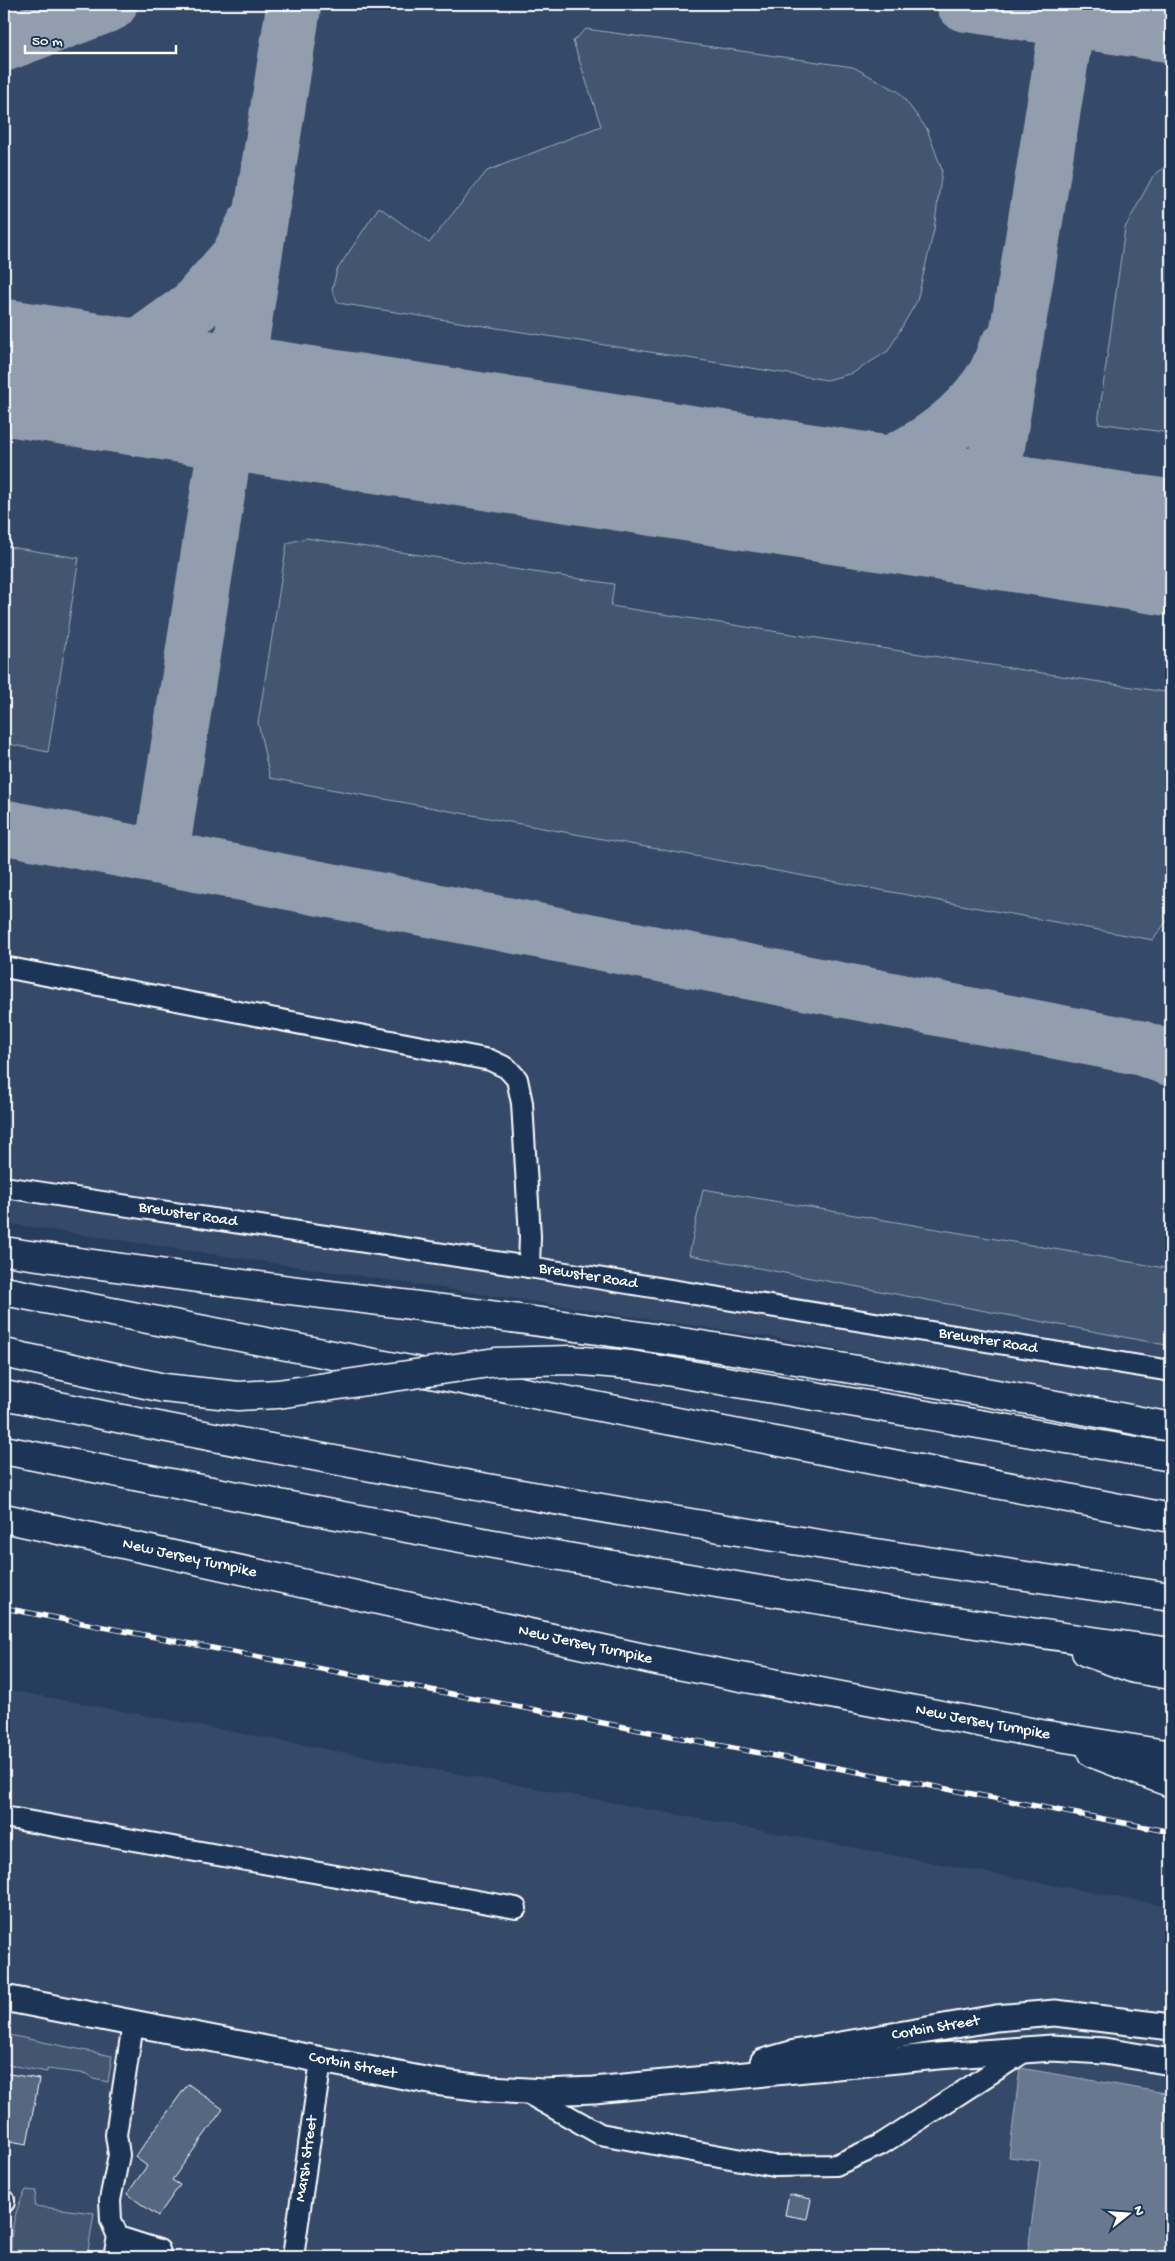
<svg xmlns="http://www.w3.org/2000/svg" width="1175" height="2261" font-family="'Gochi Hand',sans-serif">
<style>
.built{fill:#344a68}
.green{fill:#425672;stroke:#a0aab8}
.water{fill:#67788e;stroke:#a4aebb}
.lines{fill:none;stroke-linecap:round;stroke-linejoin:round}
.taxiway{stroke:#929eae;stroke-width:55}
.runway{stroke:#929eae;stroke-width:136}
.building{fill:#556781;stroke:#fff}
.minor-casing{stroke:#fff;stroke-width:24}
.major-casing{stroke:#fff;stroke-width:29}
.highway-casing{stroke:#fff;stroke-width:31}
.minor{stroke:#1d3557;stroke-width:20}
.major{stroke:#1d3557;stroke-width:25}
.highway{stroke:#1d3557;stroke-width:28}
.rail-casing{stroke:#fff;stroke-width:5.5}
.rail{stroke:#1d3557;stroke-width:4;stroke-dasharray:11;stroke-linecap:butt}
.highway-bridge-casing{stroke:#fff;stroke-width:31;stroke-linecap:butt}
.highway-bridge{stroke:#1d3557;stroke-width:28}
.labels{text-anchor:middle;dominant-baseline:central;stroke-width:4;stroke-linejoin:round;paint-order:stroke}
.street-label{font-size:16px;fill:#fff;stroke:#1d3557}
</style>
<rect width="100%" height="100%" fill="#263d5e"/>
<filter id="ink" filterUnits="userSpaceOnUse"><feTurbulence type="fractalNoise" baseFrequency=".02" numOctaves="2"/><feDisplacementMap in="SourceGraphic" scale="10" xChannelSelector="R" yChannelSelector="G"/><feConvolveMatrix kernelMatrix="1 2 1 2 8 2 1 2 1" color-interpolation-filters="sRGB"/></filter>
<g filter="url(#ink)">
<path class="built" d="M4,4H1171V1415L797,1341L4,1223Z
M4,1689L1171,1907V2094L1020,2068L1009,2157L1040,2161L1027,2257H4Z"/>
<path class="green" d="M586,29L853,67L899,92L927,129L942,170L934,230L917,301L888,351L853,373L827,380L338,303L332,290L337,270L379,207L429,243L487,171L601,126L573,41Z
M1171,162V433L1098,423L1125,228L1153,176Z
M306,538L614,584L611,606L1171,693V915L1153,940L270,778L258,723L287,543Z
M4,546L79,558L48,752L4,743Z
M703,1189L1171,1269V1346L689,1255Z
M4,2034L112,2056L108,2082L93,2079L88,2074L47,2069V2072L4,2064Z
M26,2190L36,2191L34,2206L94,2213L87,2257H11C10,2234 14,2210 26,2190Z"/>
<path class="water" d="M1020,2068L1171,2094V2257H1027L1040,2161L1009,2157Z"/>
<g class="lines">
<path class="taxiway" d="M964,4L1171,35
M4,44L110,4
M4,364H86L147,341L194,307L238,257L253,226
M741,482C760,483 780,487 798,486C874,481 954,441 995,375C999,368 1002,358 1005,350
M985,520L1027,273L1068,18L1065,4
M4,827L1141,1048L1171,1059
M161,857L294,4"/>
<path class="runway" d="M4,367L1171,548"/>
</g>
<path class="building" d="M4,2073L39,2079L27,2144L4,2140Z
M188,2084L223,2109L172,2180L180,2185L158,2216L127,2194L147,2166L135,2157Z
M789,2194L811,2199L807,2219L785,2215Z"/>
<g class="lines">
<g class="minor-casing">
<g id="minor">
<path d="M4,967L490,1060L507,1068L517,1079L522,1103L530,1236L529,1267"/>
<path id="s1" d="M4,1187L529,1267L1171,1371"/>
<path d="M4,1817L516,1908"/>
<path d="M524,2091L600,2134L774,2166L836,2165L880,2145L1027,2050"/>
<path d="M4,2202V2200"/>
<path d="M118,2237L159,2250L161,2257"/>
<path d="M114,2257L118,2237L111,2220L110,2200L119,2155L116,2135L133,2024"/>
<path id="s2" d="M293,2257L321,2061"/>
</g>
</g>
<g class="major-casing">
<g id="major">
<path id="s3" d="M4,1998L435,2082L491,2089L543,2092L594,2090L938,2056L1052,2048L1104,2051L1171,2062"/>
<path id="s4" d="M763,2062L795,2053L996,2018L1055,2013L1171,2027"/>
</g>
</g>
<g class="highway-casing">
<g id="highway">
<path d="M4,1251C160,1275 317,1293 474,1313C708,1344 940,1381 1171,1427"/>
<path d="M4,1291L1171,1518"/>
<path d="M4,1353L164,1388"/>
<path d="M4,1395C391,1475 780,1542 1171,1597"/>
<path d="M903,1411L1171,1457"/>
<path d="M4,1450C391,1528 779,1599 1171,1652"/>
<path id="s5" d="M4,1518L662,1662L1041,1734L1171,1755"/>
<path d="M1086,1652L1135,1669L1171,1675"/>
<path d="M1092,1753L1171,1783"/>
</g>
</g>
<use href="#minor" class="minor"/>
<use href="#major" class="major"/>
<use href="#highway" class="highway"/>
<g class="rail-casing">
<path id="rail" d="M4,1608L1171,1832"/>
</g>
<use href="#rail" class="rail"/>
<g class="highway-bridge-casing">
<path id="highway-bridge" d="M164,1388L238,1396L278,1394L496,1362L571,1360L631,1365L903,1411"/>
</g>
<use href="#highway-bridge" class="highway-bridge"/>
</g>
</g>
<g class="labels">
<g class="street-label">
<text stroke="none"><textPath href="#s1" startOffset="186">Brewster Road</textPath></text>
<text stroke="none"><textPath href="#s1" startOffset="591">Brewster Road</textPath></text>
<text stroke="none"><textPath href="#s1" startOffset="996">Brewster Road</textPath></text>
<text stroke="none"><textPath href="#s5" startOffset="190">New Jersey Turnpike</textPath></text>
<text stroke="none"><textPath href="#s5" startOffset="595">New Jersey Turnpike</textPath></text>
<text stroke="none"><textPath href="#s5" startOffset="1000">New Jersey Turnpike</textPath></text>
<text stroke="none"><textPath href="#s4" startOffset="176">Corbin Street</textPath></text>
<text stroke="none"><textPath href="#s3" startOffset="355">Corbin Street</textPath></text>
<text stroke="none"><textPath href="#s2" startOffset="99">Marsh Street</textPath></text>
</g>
</g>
<rect width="1175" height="2261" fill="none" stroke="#1d3557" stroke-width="20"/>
<rect x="10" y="10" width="1155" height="2241" fill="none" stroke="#fff" stroke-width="2" filter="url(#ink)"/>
<g transform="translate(1128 2214) rotate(73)" stroke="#1d3557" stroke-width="4" paint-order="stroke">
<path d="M0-4L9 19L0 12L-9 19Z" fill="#ffffff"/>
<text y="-8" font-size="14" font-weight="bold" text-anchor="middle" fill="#ffffff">N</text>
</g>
<path d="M25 45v8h151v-8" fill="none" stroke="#ffffff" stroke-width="2.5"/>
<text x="32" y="45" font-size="15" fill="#ffffff" stroke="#1d3557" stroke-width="4" paint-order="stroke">50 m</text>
</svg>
